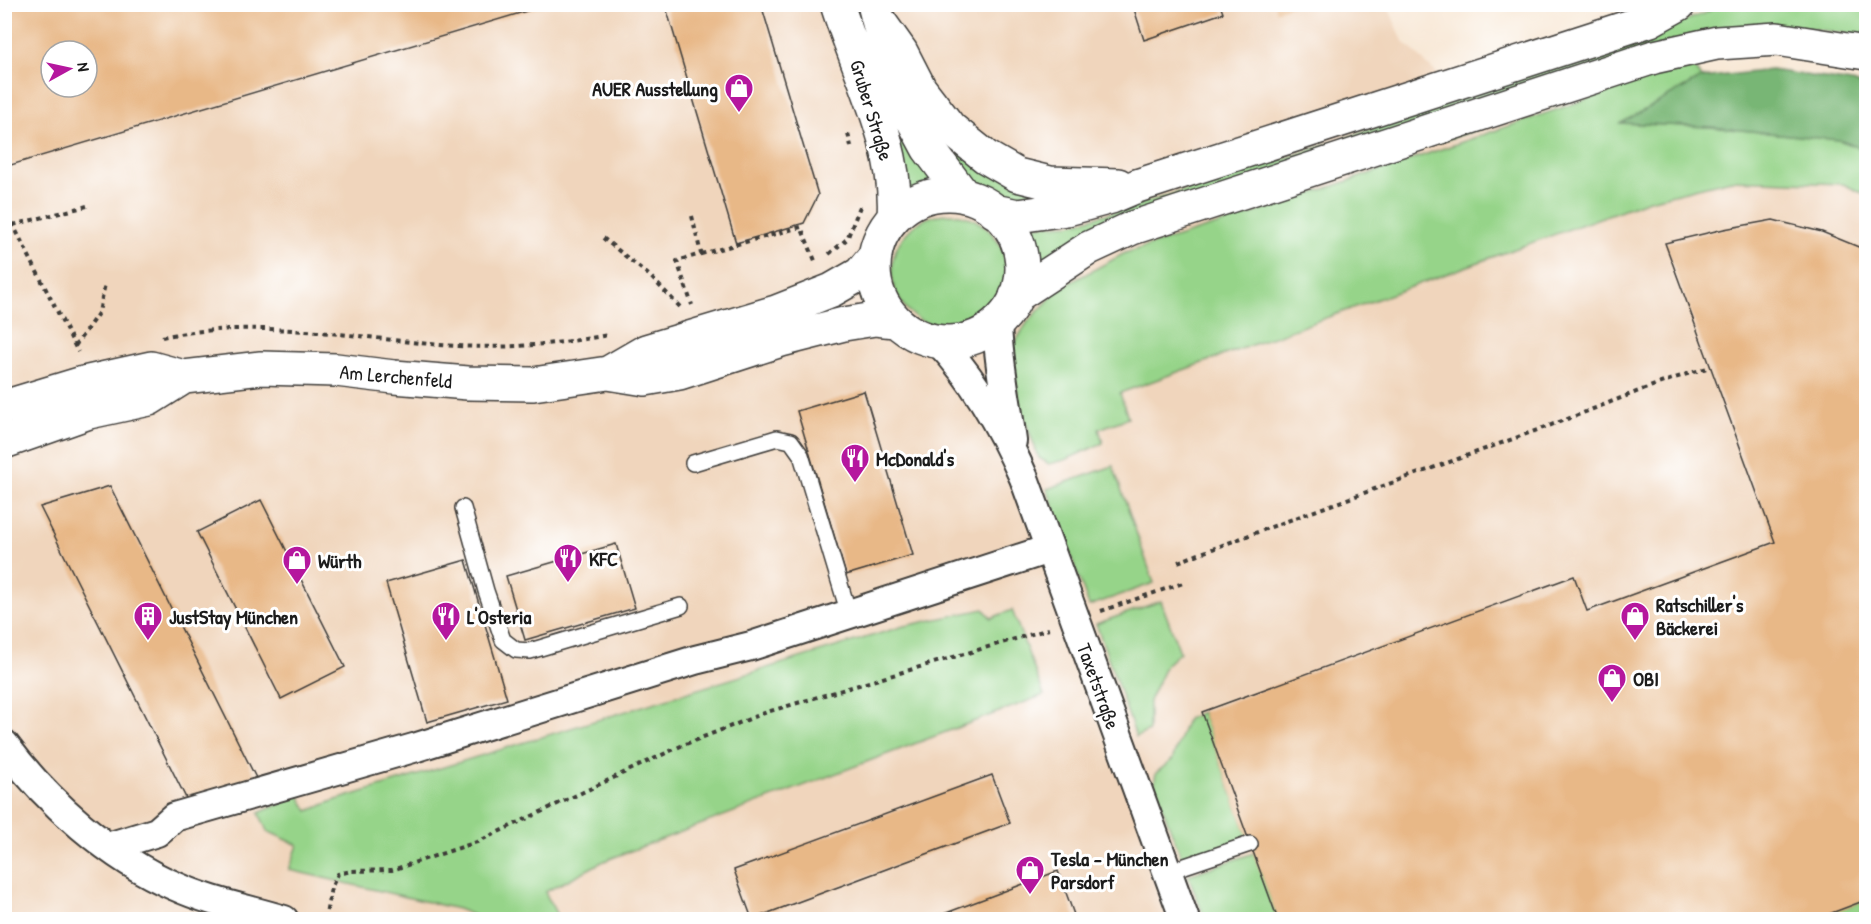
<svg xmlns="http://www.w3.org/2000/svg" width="1871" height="924" font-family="'Patrick Hand',sans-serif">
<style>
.built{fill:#f0d5bc;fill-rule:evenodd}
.green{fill:#96d489;stroke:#597852;stroke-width:1.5}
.forest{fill:#78b675;stroke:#4a6948;stroke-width:1.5}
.building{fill:#e8b887;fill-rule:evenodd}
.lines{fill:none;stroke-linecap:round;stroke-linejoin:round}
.lane-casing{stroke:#3d3b38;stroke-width:18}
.street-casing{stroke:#3d3b38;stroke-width:32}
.secondary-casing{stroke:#3d3b38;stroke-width:36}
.highway-casing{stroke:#3d3b38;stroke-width:36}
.path{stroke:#3d3b38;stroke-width:4;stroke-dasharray:4.5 4.5;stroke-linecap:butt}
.lane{stroke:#fff;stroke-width:15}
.street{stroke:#fff;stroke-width:28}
.secondary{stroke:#fff;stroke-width:33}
.highway{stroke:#fff;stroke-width:33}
.labels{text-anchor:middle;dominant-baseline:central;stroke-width:6;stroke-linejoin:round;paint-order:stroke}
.poi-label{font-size:20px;font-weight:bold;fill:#1c1c1c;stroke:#fff;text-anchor:start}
.street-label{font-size:20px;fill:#1c1c1c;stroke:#fff}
</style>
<rect width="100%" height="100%" fill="#fff"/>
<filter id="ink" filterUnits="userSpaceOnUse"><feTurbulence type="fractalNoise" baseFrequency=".0167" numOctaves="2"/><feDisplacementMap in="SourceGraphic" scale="12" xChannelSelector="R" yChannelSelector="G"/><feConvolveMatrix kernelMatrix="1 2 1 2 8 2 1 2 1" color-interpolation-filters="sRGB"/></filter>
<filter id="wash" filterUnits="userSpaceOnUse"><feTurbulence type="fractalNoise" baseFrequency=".008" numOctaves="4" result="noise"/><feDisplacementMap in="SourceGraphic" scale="24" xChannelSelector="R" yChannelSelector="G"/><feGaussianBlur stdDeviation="1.35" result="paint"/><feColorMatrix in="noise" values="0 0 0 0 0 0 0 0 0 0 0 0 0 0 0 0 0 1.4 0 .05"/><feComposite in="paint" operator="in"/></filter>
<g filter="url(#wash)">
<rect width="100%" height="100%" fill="#f8e8d6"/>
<path class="built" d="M5,5H1387L1403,41L1462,98L1557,121L1866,150V919L5,920ZM51,51H87V87H51Z"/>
<path class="green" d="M848,5H859L940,183L920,188L907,195Z
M1718,5H1866V36L1798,27L1036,272C1036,254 1032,241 1022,226L1071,224L1140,204L1268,164L1664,29L1707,12Z
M1692,63L1701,78L1622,123L1711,127L1839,140L1866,150V195L1843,184L1731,180L1649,200L1120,393L1128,418L1099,429L1103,443L1065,460L1049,464L1039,458L1019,404L1011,349L1027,323L1060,288L1125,253L1249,215Z
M926,115L1045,197L1044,201C1031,200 1014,203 1002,200C962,189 946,147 926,115Z
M892 271a57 57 0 1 1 114 0a57 57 0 1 1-114 0Z
M1113,466L1154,583L1089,606L1047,489Z
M1161,601L1180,652L1166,665L1149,701V731L1136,737L1096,624Z
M984,609L991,618L1012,610L1044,695L604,861L545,892L559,919H483L458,909L289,870L298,845L267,831L259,813L299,795L308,811L333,801L904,626Z
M1202,712L1248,837L1183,862L1154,785L1156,773L1172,760L1187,719Z
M1254,853L1278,919H1205L1188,875Z
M1866,900V919H1813Z"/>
<path class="forest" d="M1771,70L1852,82L1866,87V150L1839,140L1711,127L1621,123L1701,78Z"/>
<g id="blocks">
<path class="building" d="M4,4H547V5L11,165L4,155ZM51,51H87V87H51Z
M665,4H761L818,195L804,223L736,243Z
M1274,4H1292L1293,5L1276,11Z
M1144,5H1220L1223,13L1144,40L1134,9Z
M1773,220L1822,232L1866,250V900L1813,920H1278L1202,712L1574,576L1587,611L1775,542L1665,243L1724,229Z
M864,391L913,555L846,575L797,411Z
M110,486L256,778L187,800L40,507Z
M261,500L345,667L281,699L197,532Z
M616,544L635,608L525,640L506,576Z
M466,560L507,699L427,722L386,583Z
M992,775L1010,823L752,919L734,870Z
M1058,871L1076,920H930V919Z"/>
</g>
</g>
<g filter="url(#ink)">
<use href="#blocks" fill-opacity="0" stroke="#3d3b38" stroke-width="1.5"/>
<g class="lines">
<g class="lane-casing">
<path id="lane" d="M693,463L777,438L791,441L801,455L849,614
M463,508L486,591L503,640L516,650L530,651L681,606
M1167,872L1250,844"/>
</g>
<g class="street-casing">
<path id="street" d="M997,323C998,363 1007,402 1012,441
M939,342C975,380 1003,430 1024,478L1185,920
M4,744C45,800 111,859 175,886C210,902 248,909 284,920
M108,847L157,832L174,817L417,747L695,660L751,646L1049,549"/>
</g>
<g class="secondary-casing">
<path id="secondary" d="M837,4C858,72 899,145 894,217
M874,4L896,88L928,148L964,196
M874 268a74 74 0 1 1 148 0a74 74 0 1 1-148 0Z
M608,373L646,351L776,312L832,290L860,274L875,256
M4,407L83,383L151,368L184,377L261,368L336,370L394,377L468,383L533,384L608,373L645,379L679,373L781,340L844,324L875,319L895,321
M4,442L89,412L149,399L184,377"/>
</g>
<g class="highway-casing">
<path id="highway" d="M879,21L901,52L920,89L950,128L986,157L1017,175L1050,183L1118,185
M994,211L1018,216L1067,209L1111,197L1137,186L1650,20L1679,4
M1016,296L1089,248L1132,228L1654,57L1717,43L1777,39L1866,53"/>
</g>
<path class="path" d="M848,134L852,150
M4,207L78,352
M692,216L701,254L677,261L692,305
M13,225L87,206
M603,238L650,276L682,309
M701,254L801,227L816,263
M829,254L847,239L861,204
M162,337C251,319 342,335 430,344C490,350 549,346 608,335
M75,346L99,312L105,284
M1178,562C1298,516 1420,473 1540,429C1597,409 1652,383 1711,367
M1101,611L1186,582
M325,920L331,888L338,874L351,871L392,870L477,842L683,745L767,712L1049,629"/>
<use href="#lane" class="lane"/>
<use href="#street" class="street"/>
<use href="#secondary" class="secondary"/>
<use href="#highway" class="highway"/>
</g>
</g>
<defs>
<g id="shop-pin" transform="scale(1.5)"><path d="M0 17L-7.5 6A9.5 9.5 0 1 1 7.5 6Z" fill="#b5179e" stroke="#fff"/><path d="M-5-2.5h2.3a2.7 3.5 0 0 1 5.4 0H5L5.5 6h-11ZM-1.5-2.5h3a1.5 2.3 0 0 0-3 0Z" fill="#fff"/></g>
<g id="restaurant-pin" transform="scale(1.5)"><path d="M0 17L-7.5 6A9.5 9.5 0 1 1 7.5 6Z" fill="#b5179e" stroke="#fff"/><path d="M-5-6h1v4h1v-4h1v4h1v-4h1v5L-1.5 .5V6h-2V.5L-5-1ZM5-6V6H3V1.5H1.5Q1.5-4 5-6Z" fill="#fff"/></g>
<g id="building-pin" transform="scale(1.5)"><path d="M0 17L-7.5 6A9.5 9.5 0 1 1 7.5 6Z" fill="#b5179e" stroke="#fff"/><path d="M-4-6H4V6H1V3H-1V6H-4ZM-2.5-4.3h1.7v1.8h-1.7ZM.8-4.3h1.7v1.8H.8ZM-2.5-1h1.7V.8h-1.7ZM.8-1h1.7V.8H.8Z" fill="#fff"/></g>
</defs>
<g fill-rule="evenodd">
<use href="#shop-pin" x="739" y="88"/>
<use href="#restaurant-pin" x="855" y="458"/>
<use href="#restaurant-pin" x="568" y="558"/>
<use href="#shop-pin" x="297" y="560"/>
<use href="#building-pin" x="148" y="616"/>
<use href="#restaurant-pin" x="446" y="616"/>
<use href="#shop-pin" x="1635" y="616"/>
<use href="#shop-pin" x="1612" y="678"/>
<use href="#shop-pin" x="1030" y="870"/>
</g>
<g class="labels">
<g class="poi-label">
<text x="718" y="88" text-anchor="end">AUER Ausstellung</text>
<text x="876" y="458">McDonald's</text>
<text x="589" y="558">KFC</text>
<text x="318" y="560">Würth</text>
<text x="1656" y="604">Ratschiller's<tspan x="1656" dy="23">Bäckerei</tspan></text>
<text x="169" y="616">JustStay München</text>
<text x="467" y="616">L'Osteria</text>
<text x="1633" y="678">OBI</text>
<text x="1051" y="858">Tesla - München<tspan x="1051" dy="23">Parsdorf</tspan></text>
</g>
<g class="street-label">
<text transform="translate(872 110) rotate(73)">Gruber Straße</text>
<text transform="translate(396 376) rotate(5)">Am Lerchenfeld</text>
<text transform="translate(1099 686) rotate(70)">Taxetstraße</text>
</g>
</g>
<rect width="1871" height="924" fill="none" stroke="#fff" stroke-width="24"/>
<g transform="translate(69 69) rotate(82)"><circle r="28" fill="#ffffff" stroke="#a4a4a4" stroke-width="1.5"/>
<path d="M0-4.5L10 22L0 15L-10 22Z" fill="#b5179e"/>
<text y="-9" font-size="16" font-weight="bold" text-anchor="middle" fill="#1c1c1c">N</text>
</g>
</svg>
